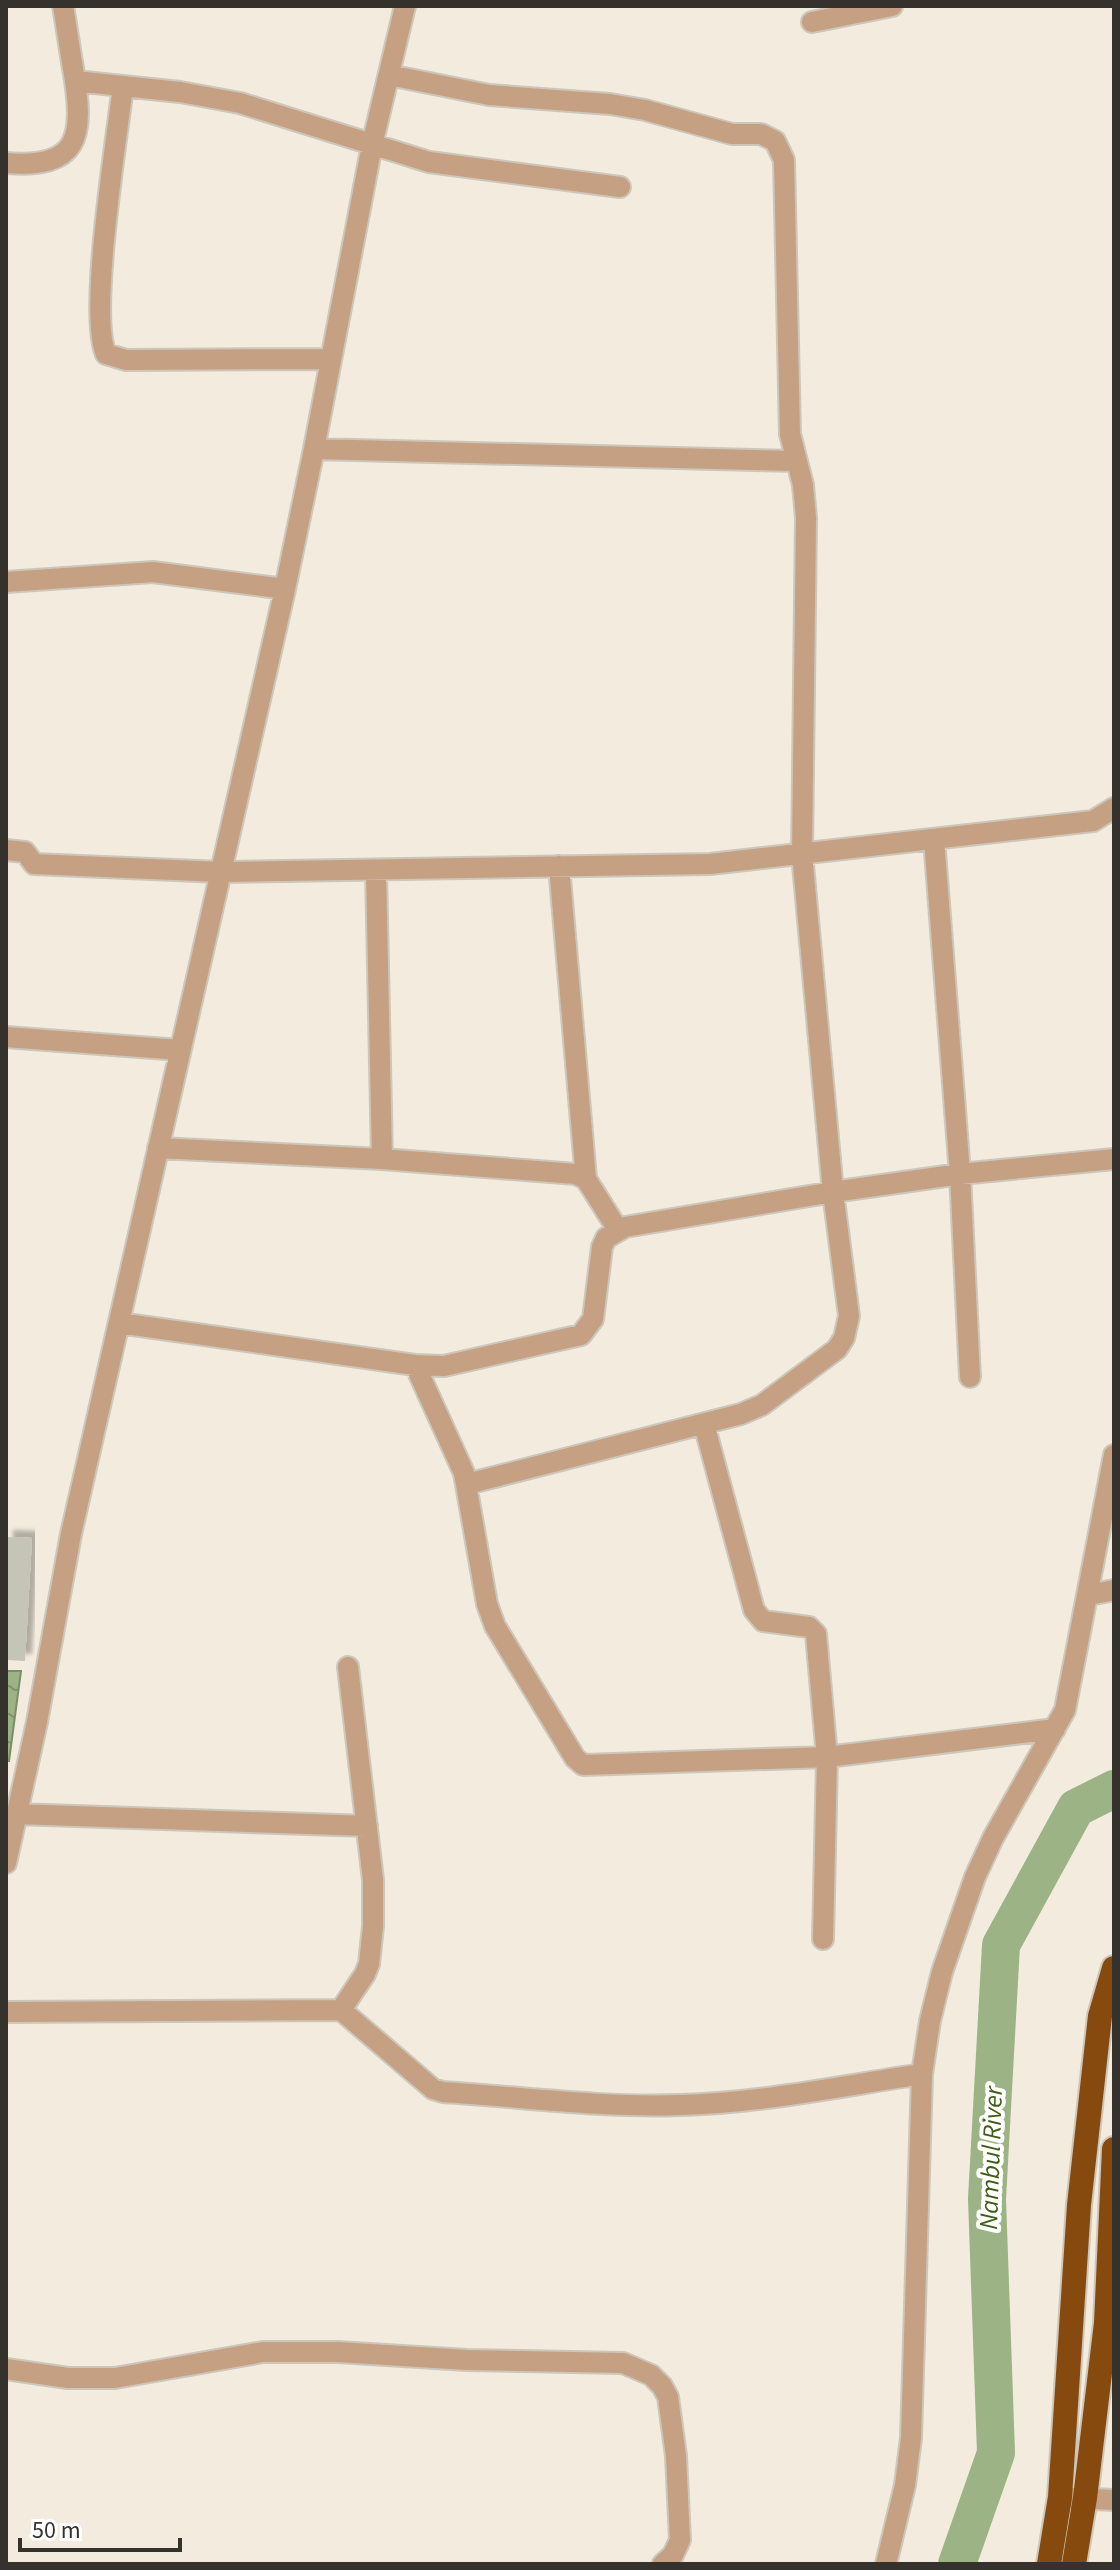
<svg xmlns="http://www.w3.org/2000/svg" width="1120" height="2570" font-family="'Source Sans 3',sans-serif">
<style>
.water{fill:url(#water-ripples);stroke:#7d8d6b;stroke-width:2}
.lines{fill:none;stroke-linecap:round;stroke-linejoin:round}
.river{stroke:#9cb485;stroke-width:38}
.building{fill:#c5c5b7;filter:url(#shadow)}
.minor-casing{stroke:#cdc7bb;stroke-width:24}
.highway-casing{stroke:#cdc7bb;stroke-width:28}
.minor{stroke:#c5a083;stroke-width:20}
.highway{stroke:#864a0e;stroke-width:24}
.labels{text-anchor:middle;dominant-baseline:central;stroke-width:8;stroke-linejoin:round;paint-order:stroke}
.water-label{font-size:26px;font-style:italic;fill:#405d18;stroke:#fff}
</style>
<defs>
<pattern id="water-ripples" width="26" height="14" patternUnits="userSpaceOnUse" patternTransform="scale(2)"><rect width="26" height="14" fill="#9cb485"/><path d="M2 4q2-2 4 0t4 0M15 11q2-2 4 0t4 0" fill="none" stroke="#80936d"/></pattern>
<filter id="shadow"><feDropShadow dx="7" dy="-7" stdDeviation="2" flood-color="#0004"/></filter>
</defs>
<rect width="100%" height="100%" fill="#f3ecde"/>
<path class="water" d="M6,1671H21L9,1761H6Z"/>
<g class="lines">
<path class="river" d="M957,2564L996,2453L987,2199L1001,1945L1076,1808L1114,1789"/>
</g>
<path class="building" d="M6,1537L32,1538L25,1661L6,1660Z"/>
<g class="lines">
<g class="minor-casing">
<path id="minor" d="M812,22L892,6
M389,75L489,95L610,104L645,110L732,134H761L775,141L784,160L790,434L803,485L806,518L802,854L833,1192L849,1316L844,1338L837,1349L762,1405L741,1414L467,1484
M75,81L180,92L240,103L429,162L620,187
M123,86C117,137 88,315 106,354L126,360L330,359
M6,163C79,169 84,137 74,74C70,52 67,29 63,6
M314,449L796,461
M6,582L153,572L285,589
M934,839L960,1174L970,1377
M6,850L25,852L34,864L221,872L710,864L1093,821L1114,808
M559,866L586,1179
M376,870L382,1159
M6,1037L180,1050
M158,1148L382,1159L576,1174L586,1179L618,1230
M119,1323L415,1365L444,1366L581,1335L593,1319L602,1247L606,1238L625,1227L833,1192L960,1174L1114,1159
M415,1365L464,1473L487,1604L495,1626L575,1758L583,1765L827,1757L1055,1729
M704,1424L754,1610L763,1621L809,1627L816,1634L827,1757L823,1939
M1089,1595L1114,1590
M17,1814L367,1826
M6,1863L37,1722L71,1534L285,589L314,449L372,145L405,6
M341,2010L365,1974L369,1964L373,1926V1880L348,1667
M6,2012L341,2010L433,2089L443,2092C522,2097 602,2108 680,2105C761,2103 842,2086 922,2074
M6,2369L68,2378H115L263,2352H338L467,2360L623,2363L651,2375L662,2386L668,2397L676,2456L680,2540L673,2555L663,2564
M1072,2498L1114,2500
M886,2564L905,2485L911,2438L922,2074L930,2021L942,1972L975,1877L993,1838L1065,1710L1114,1455"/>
</g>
<g class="highway-casing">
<path id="highway" d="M1049,2564L1060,2497L1079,2205L1100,2016L1114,1968
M1074,2564L1085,2498L1106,2323L1114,2149"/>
</g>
<use href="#minor" class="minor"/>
<use href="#highway" class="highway"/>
</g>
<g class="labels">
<g class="water-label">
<text transform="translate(991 2158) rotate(-88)">Nambul River</text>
</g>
</g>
<rect width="1120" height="2570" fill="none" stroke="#35322d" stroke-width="16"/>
<path d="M20 2538v12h160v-12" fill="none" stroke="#35322d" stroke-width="4"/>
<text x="32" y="2538" font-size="24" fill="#35322d" stroke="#ffffff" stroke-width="6" paint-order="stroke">50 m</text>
</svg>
